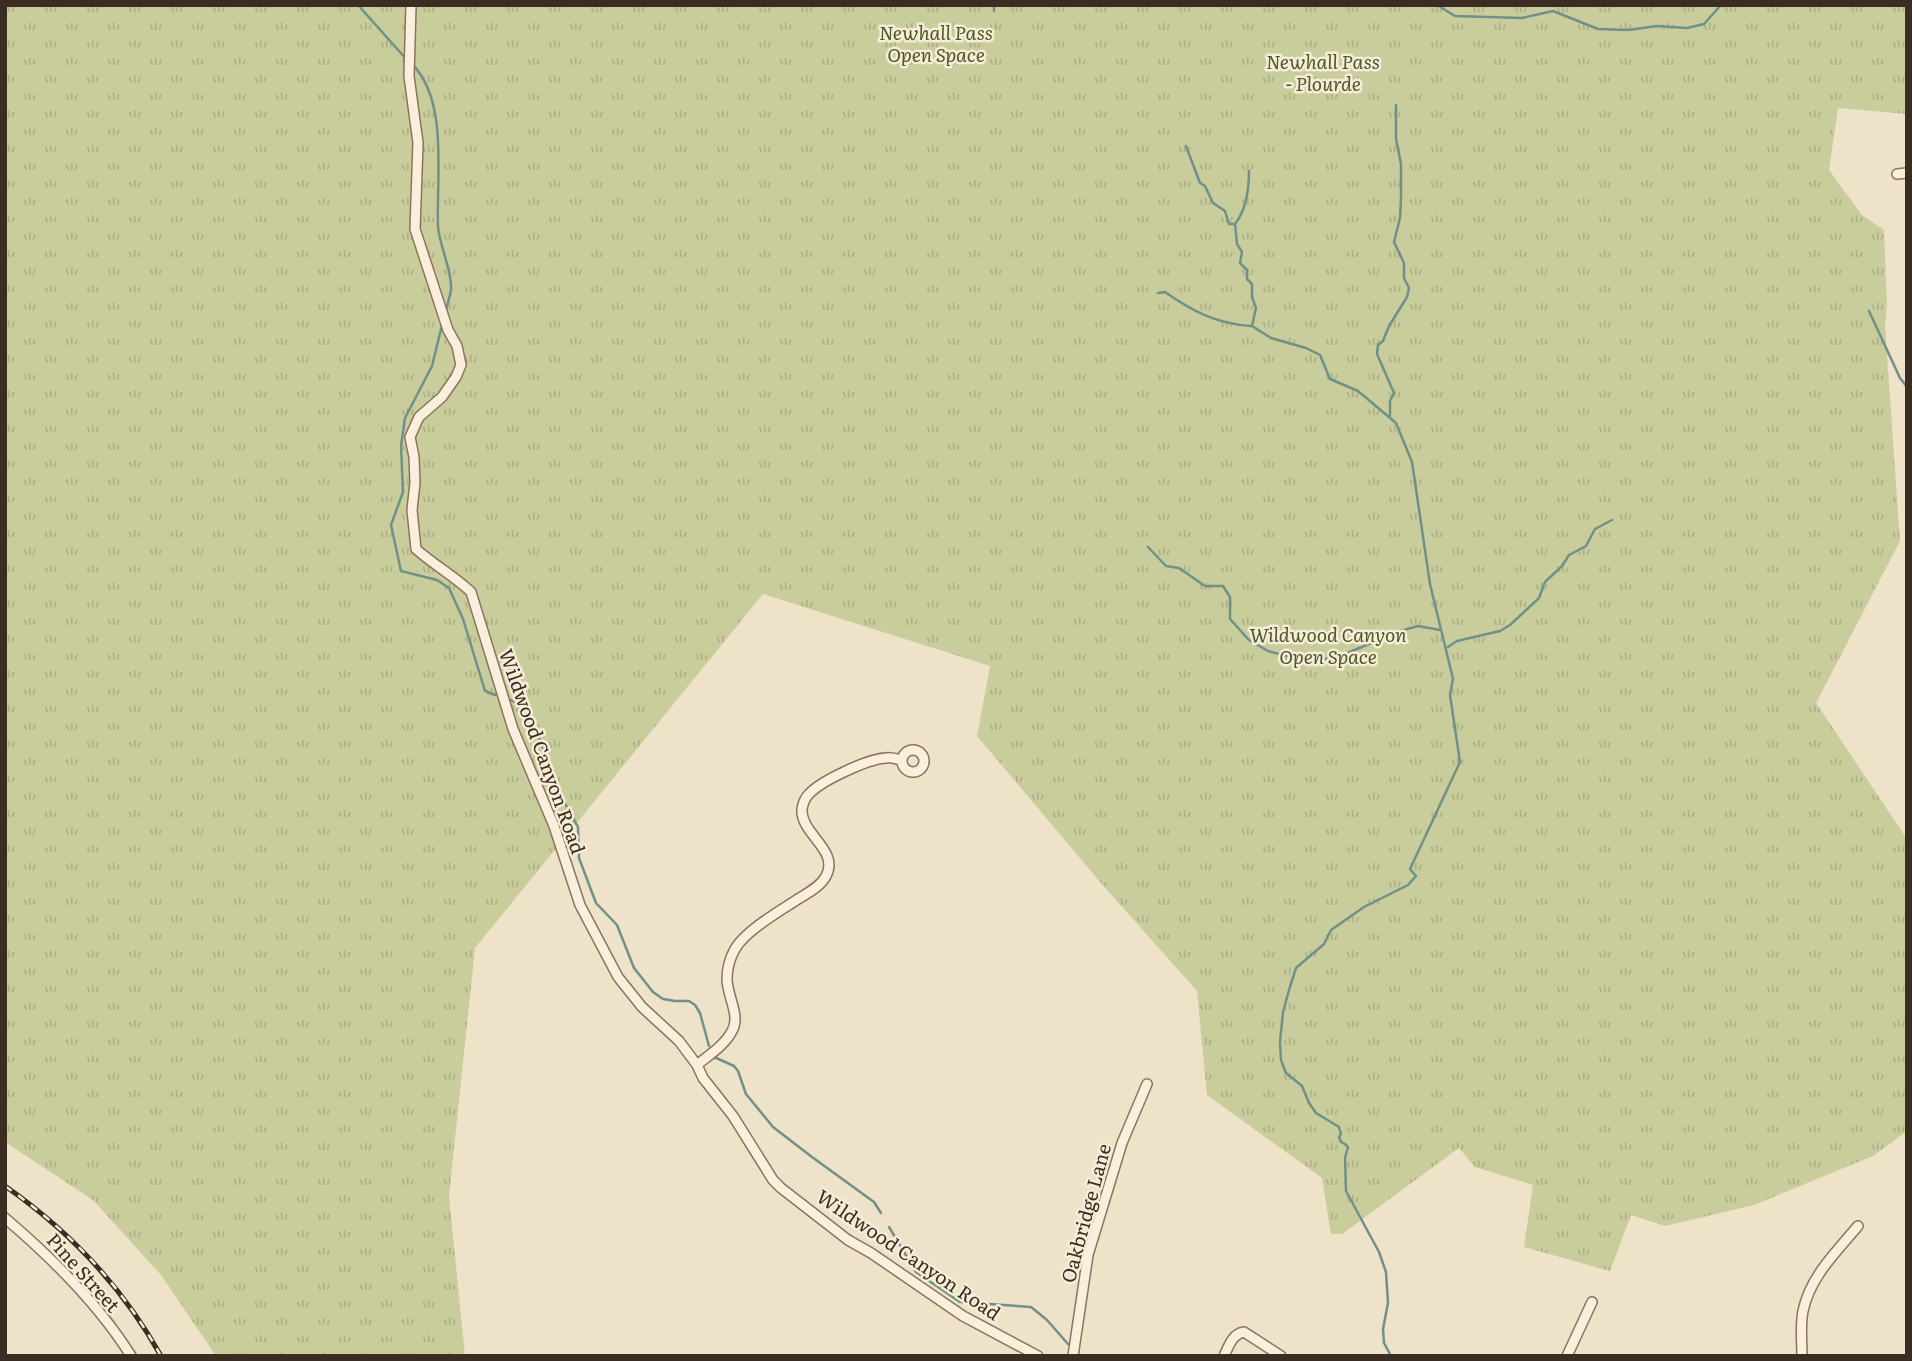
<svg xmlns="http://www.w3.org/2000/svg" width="1912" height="1361" font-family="Literata,serif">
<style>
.grass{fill:url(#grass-tufts)}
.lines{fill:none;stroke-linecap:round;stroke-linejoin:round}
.stream{stroke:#709188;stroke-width:2.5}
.street-casing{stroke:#8a745d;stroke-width:12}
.street{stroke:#f9efdc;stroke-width:9}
.rail-casing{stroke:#3b2d21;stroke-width:5}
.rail{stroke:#f6ecd8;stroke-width:2.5;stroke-dasharray:8;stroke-linecap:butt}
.labels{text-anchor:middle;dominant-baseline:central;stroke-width:5;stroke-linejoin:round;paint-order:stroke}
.park-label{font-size:19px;font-style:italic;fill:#4d5728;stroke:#f6ecd8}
.street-label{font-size:19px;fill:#3b2d21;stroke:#f6ecd8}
</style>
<defs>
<pattern id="grass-tufts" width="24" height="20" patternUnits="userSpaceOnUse" patternTransform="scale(1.75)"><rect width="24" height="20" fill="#c9cd9c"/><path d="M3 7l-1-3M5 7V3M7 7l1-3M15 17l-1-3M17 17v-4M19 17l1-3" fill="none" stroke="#aeb086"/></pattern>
</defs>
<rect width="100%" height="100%" fill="#eee2c9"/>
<path class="grass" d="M5,5H1907V114L1838,108L1829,170L1862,215L1884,230L1887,305L1885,326L1900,541L1816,703L1907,839V1131L1873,1156L1754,1205L1665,1226L1631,1215L1610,1271L1524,1247L1533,1185L1475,1167L1459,1148L1342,1234H1331L1322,1178L1207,1095L1197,991L1101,883L977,736L990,666L763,594L475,948L449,1196L465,1356H216L161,1275L93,1200L5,1142Z
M97,1296L139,1356H126L87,1304Z"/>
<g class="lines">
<path class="stream" d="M358,5L407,60
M994,5V11
M1437,5L1455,16L1522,18L1553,11L1598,29L1628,30L1657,26L1687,28L1704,24L1721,5
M412,64C449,101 436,179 438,226C439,245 453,273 451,290C450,297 447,304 446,311
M1186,146L1200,183L1205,186L1213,203L1225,211L1229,224H1235L1237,244L1242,252L1240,263L1247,270V279L1252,284V297L1256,308L1252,326L1271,338L1306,348L1320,355L1330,379L1358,391L1396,423L1412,462L1430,584L1453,679L1450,695L1460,762L1410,869L1416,876L1408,885L1364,907L1331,930L1324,944L1296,968L1289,990L1283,1012L1280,1042L1281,1060L1286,1073L1302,1086L1309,1103L1316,1113L1339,1127L1341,1134L1339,1137L1341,1142L1345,1144L1348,1147L1345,1158L1346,1191L1379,1252L1386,1272L1388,1303L1383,1329L1384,1343L1391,1356
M1235,224C1246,210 1249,190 1249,171
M1158,293L1165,292C1192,311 1217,324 1251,326
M1869,311L1900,378L1907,387
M442,325L432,366L405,418L401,446L403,492L391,525L401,571L437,580L449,588L463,619L485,691L495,695
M1390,416V401L1394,393L1377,354L1378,345L1383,341L1389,326L1407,297L1409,288L1404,278V263L1394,242L1400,218L1401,199V164L1396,139V105
M1148,547L1166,566L1179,568L1205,586H1223L1230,597V619L1249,640L1268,651L1298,659H1333L1400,631L1418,626L1440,630
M1448,647L1457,641L1500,631L1510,625L1539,598L1545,582L1562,566L1569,555L1586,546L1595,529L1612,520
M510,700L527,706L562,798L578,827L579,858L596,903L617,925L634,968L653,992L663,999L675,1001H689L695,1005L700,1013L709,1046
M714,1057L734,1066L738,1071L746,1094L773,1127L812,1157L874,1202L881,1213
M889,1227L916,1272L960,1302L1031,1307L1047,1320L1068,1344"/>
<g class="street-casing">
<path id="street" d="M411,5L409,76L418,143L415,229L448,330L457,346L461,365L456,377L442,397L419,417L410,437L414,457L415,483L412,510L416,549C434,565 454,576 471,592L513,729L554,826L580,905L618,977L642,1007L679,1041L697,1065L703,1078L733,1116L773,1180L781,1188L848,1240L871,1253L963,1316L1038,1356
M1897,174L1907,173
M902 761a11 11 0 1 1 22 0a11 11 0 1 1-22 0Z
M697,1065C709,1055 725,1045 732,1031C741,1016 727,996 727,979C727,968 730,958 735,949C745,931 780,911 798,899C808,893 821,886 826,876C840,850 800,834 802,809C803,803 805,798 809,794C821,781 867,759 886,758C891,757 896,759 901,760
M5,1218C52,1258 98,1303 131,1356
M1073,1356L1088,1255L1122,1143L1147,1084
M1224,1356C1229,1346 1232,1334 1244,1332L1281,1356
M1567,1356L1592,1302
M1802,1356C1802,1341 1800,1325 1803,1311C1810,1277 1836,1252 1858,1226"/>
</g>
<use href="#street" class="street"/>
<g class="rail-casing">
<path id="rail" d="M5,1186C71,1232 122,1286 161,1356"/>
</g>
<use href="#rail" class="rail"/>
</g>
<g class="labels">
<g class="park-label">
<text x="936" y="32">Newhall Pass<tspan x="936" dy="22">Open Space</tspan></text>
<text x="1323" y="61">Newhall Pass<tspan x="1323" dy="22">- Plourde</tspan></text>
<text x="1328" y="634">Wildwood Canyon<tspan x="1328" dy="22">Open Space</tspan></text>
</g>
<g class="street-label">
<text transform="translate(543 751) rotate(70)">Wildwood Canyon Road</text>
<text transform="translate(1085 1213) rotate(-75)">Oakbridge Lane</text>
<text transform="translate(909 1254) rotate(34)">Wildwood Canyon Road</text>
<text transform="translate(84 1272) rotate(48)">Pine Street</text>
</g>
</g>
<rect width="1912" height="1361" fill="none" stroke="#3b2d21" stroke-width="14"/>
</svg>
